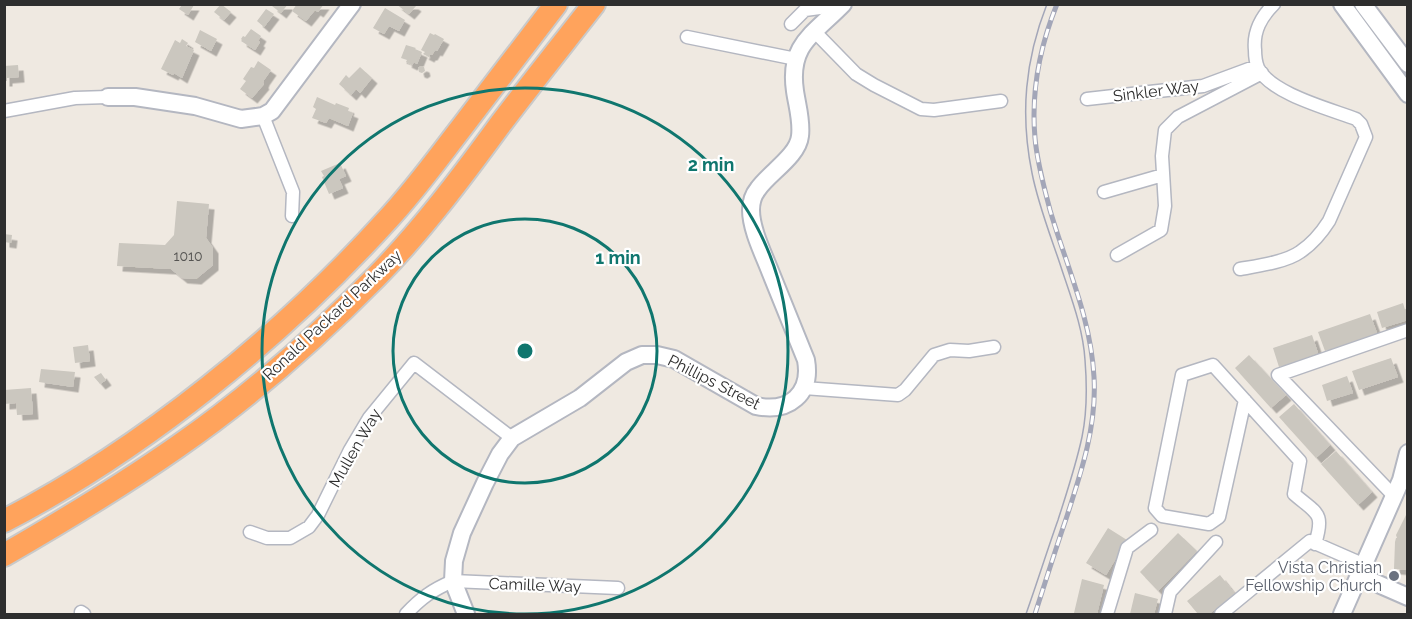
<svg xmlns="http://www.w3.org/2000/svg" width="1412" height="619" font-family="Raleway,sans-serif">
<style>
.building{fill:#cbc7bf;filter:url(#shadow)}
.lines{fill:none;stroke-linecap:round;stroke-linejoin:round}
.street-casing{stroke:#b4b7c1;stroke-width:15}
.secondary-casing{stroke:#b4b7c1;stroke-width:20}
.highway-casing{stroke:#c9c9c9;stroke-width:26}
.street{stroke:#fff;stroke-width:12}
.secondary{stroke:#fff;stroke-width:16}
.highway{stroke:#ffa35c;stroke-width:22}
.tram{stroke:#a3a6b8;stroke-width:1.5}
.rail-casing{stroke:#a3a6b8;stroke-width:5}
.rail{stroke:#fff;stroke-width:3;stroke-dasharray:9;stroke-linecap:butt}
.ring{fill:none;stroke:#0f766e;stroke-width:3}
.worship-dot{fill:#6b7280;stroke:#fff;stroke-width:2}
.labels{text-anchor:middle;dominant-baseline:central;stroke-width:4.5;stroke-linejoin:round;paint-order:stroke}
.number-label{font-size:14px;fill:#555452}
.street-label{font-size:16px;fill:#2e2e2e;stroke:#fff}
.worship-label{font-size:16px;fill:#5b616d;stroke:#fff;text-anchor:end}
.centre{fill:#0f766e;stroke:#fff;stroke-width:3}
.ring-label{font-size:18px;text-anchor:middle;font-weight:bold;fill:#0f766e;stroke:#fff;stroke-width:4.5;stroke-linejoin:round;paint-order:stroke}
</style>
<defs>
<filter id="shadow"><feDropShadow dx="5.5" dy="5.5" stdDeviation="0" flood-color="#0004"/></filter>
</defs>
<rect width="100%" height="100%" fill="#efe9e1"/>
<path class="building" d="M221,4L231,12L224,20L214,12Z
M273,4H288L281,13L272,6Z
M297,4H324L318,12L315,10L306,21L292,11Z
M396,4H413L416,6L409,14Z
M182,5H194L188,15L179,9Z
M385,8L405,20L399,31L389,26L384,34L373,28Z
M266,9L274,14L264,27L257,21Z
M251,29L261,36L258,41L260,42L255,50L241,41L242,40L241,39L243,36L245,37Z
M200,30L217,39L211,51L195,42Z
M430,33L434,35L435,34L444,39L437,51L435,50L432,55H430L429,57L423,54L425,52L421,50Z
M182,39L188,43L186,46L194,50L182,78L174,73L173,75L161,69L175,40L180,43Z
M406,45L416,48L415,49L422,52L417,64L414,62L412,65L406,62L407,60L401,58Z
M258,61L271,70L264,80L263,83L264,84L252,98L240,89L246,81L243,79L251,67L254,68Z
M18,65L19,77L7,78V81H4V66Z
M421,66L424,67L425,71L422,73L419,72L418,68Z
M360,67L372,78L360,93L356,89L351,95L339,84L346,75L349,78Z
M317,97L335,105L336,103L349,108L348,111L353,113L348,126L329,118L326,123L312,118L316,109L313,107Z
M340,163L346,176L339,179L343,188L329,194L322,177L324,176L321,171Z
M177,201L209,204L206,238L213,248V265L196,279L182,278L171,269L117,266L119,243L165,245L174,235Z
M4,234L12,235L11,243L4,242Z
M1403,303L1408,320L1382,328L1377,312Z
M1370,314L1377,333L1325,351L1318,332Z
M1312,335L1318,353L1279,367L1273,348Z
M88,345L90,361L75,363L73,347Z
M1249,355L1286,395L1271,408L1235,368Z
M1391,358L1398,377L1359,390L1352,371Z
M41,369L75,372L73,387L39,382Z
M101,373L106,380L100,384L94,377Z
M1347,376L1353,393L1327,401L1322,385Z
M31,388L33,414L17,415L16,403L4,404V390Z
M1294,404L1330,445L1316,458L1279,417Z
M1336,451L1372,492L1358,505L1321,464Z
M1408,511V570L1394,569L1395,542L1396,538H1397L1396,535Z
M1108,528L1127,540L1106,575L1086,563Z
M1178,533L1197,551L1158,591L1140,572Z
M1220,575L1235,594L1209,614H1198L1187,601Z
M1082,579L1104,585L1097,614H1080L1074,613Z
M1135,593L1158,599L1154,614H1130Z"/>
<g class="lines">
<g class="street-casing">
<path id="street" d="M791,24L805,10L842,5
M815,32L856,74L874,85L921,109L934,110L1001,101
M687,37L796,59
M1087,99L1203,86L1257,66
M4,111L75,98L108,97
M263,116L293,192L292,216
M1104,192L1163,175
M1117,255L1161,230L1165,206L1162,156L1165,130L1178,117L1262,73
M1240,269C1257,266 1286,262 1300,252C1312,244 1322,232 1329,221L1366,137L1361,124L1356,119C1330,109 1271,94 1258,68C1256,63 1255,56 1255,50C1253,31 1261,17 1274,4
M804,388L898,395L905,390L934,355L950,350L969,351L994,347
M1245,400L1219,517L1209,524L1162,516L1155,508L1182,375L1213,365L1300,461L1294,494C1317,514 1325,512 1315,544
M1394,496L1278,375L1408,330
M250,532L267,538H290L309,527L318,515L350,450L369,418L414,363L512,438
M81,612L84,614
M406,614C421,598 432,590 453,581L618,588
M1107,614L1127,548L1151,530
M1165,614L1170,592L1216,542
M1221,614L1310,541L1365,565"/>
</g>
<g class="secondary-casing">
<path id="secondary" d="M1342,4L1408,94
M1363,4L1408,64
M108,97H135L195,106L241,119L263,116L272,111L352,4
M1360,576L1408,597
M466,614L453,581L454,561L462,533L485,483L500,454L512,438L580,398L626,362L642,355H657L674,359L756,406C789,413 812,394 806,360C794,330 782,300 770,271C763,253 751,229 751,210C751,202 753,195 758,189C769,173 798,156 800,136C802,121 797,105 795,91C788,44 814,34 843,4
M1342,614L1401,480L1408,453"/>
</g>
<g class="highway-casing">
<path id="highway" d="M4,521C145,448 282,336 388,219C415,190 438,158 462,127C493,86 525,45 556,4
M4,555C63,521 121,486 177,447C248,398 316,338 376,277C422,230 461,178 499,126C530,85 562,45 594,4"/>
</g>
<use href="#street" class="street"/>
<use href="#secondary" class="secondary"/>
<use href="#highway" class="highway"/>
<path class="tram" d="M1026,614C1037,583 1047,551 1058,520C1067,492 1076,465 1082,437C1087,413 1087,385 1085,360C1083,327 1070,295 1060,264C1050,234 1038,204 1032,173C1020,114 1025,60 1047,4"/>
<g class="rail-casing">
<path id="rail" d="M1035,614C1045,583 1055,551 1066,519C1081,473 1097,426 1094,377C1091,318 1066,265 1050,210C1044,187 1037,162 1035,138C1031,93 1040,46 1057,4"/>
</g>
<use href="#rail" class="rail"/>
</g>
<g class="ring">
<circle cx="525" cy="351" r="132"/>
<circle cx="525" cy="351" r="263"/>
</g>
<circle class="worship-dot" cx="1394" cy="576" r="6"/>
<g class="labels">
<g class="number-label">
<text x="188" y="256">1010</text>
</g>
<g class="street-label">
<text transform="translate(1156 91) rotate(-7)">Sinkler Way</text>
<text transform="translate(332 315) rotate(-43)">Ronald Packard Parkway</text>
<text transform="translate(714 382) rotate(27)">Phillips Street</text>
<text transform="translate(355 448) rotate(-60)">Mullen Way</text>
<text transform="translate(535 585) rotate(2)">Camille Way</text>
</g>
<g class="worship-label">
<text x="1382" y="567">Vista Christian<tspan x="1382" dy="18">Fellowship Church</tspan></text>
</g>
</g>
<circle cx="525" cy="351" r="9" class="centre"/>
<g class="ring-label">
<text x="711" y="171">2 min</text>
<text x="618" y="264">1 min</text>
</g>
<rect width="1412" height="619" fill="none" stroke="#2e2e2e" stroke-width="12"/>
</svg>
